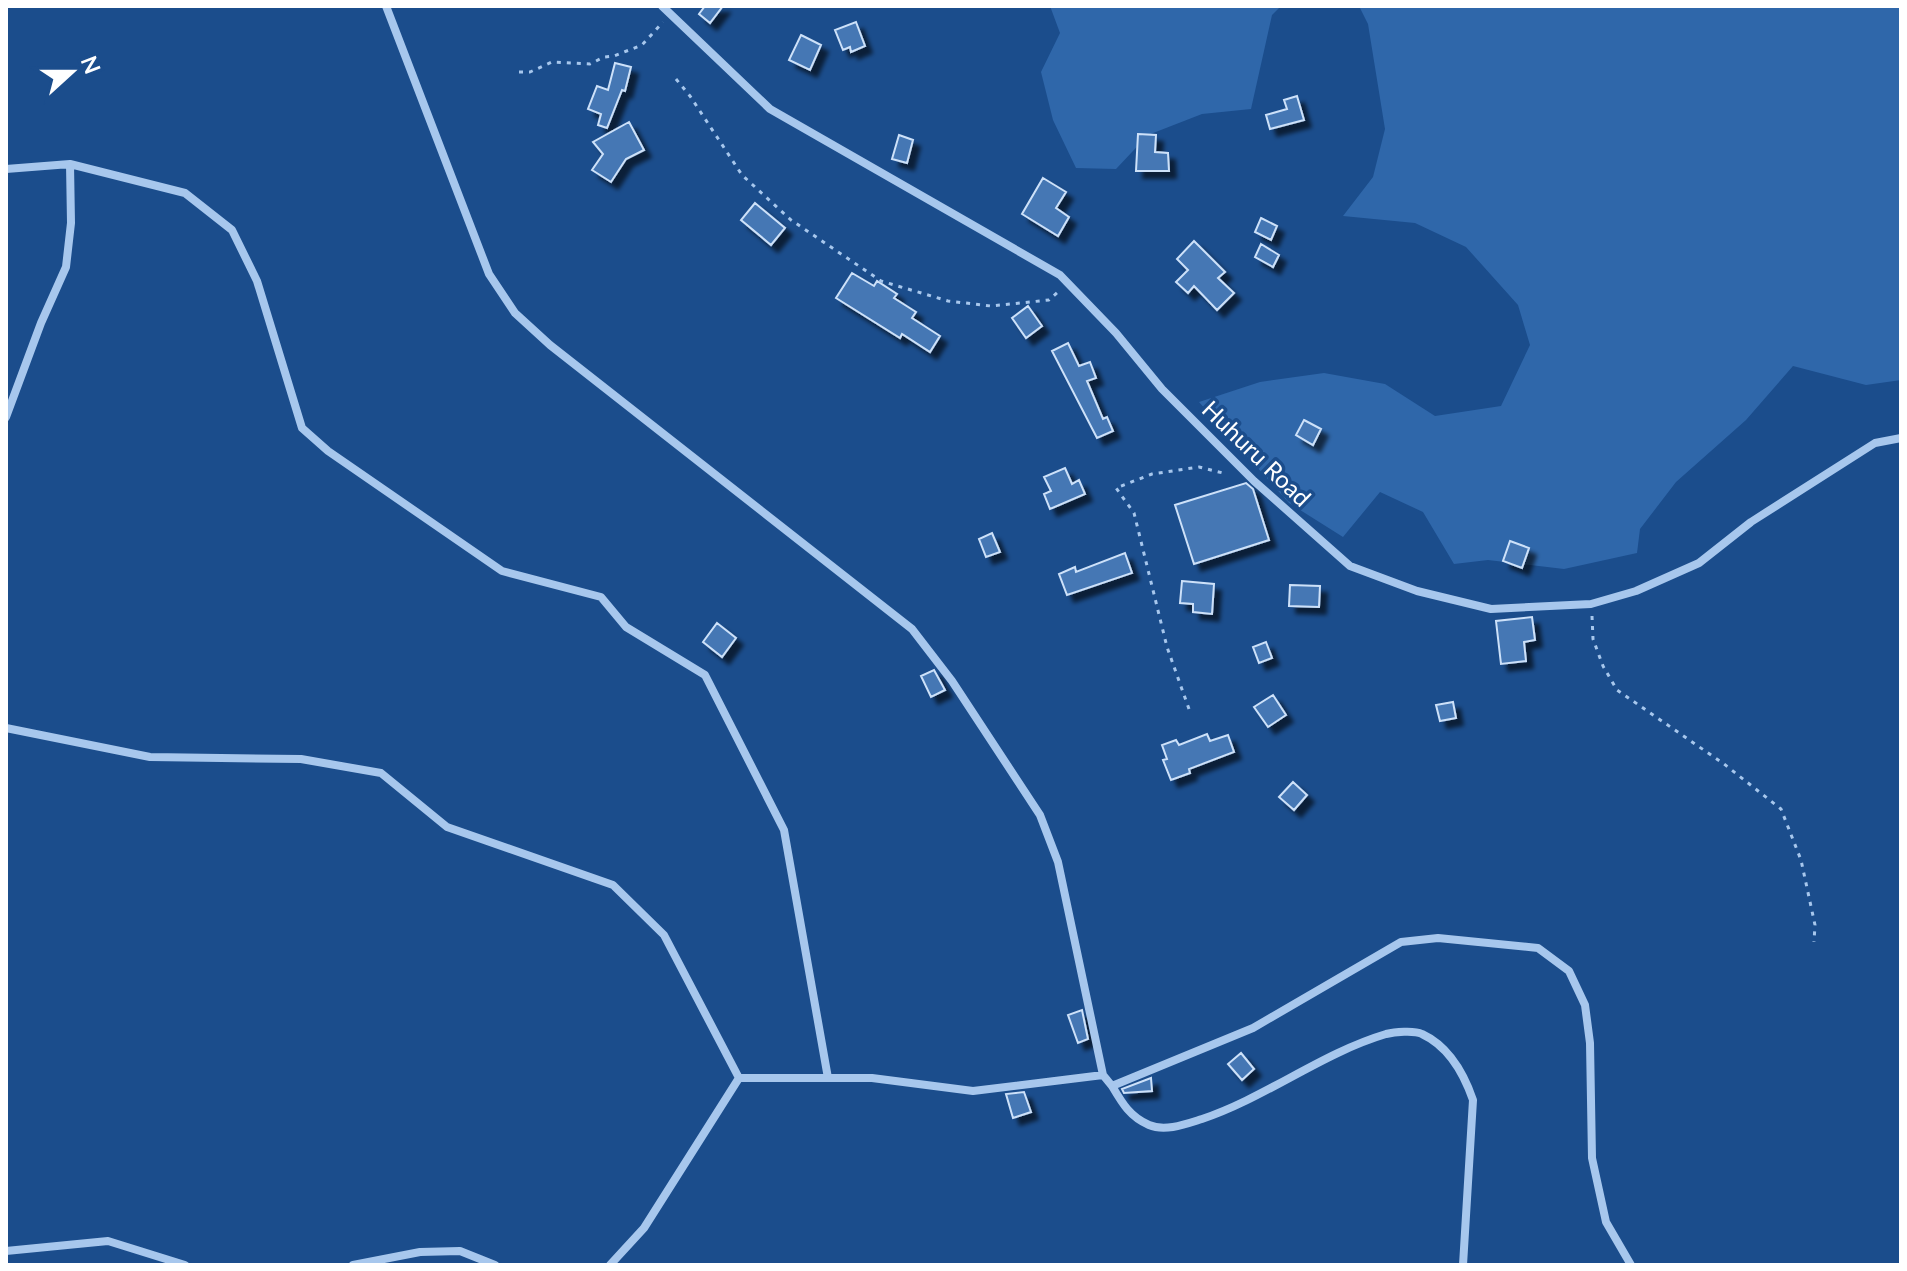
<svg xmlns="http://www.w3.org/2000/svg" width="1907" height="1271" font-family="Lato,sans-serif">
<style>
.green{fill:#2f67aa}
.building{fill:#4477b4;stroke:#cde1f9;stroke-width:2;filter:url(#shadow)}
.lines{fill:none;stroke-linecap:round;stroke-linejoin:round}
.path{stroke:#a7c7ed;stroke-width:3;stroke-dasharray:4 6;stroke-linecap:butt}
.minor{stroke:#a7c7ed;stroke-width:8}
.labels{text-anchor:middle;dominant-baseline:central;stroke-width:7;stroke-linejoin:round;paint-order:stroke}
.street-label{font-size:24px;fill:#fff;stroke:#1b4d8c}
</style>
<defs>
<filter id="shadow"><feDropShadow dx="7" dy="7" stdDeviation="2" flood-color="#0009"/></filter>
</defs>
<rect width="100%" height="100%" fill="#1b4d8c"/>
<path class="green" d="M1050,6H1281L1272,15L1251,109L1202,114L1148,135L1116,169L1076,168L1053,120L1041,72L1060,33Z
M1359,6H1901V380L1866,385L1793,366L1746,420L1676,482L1640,529L1637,553L1564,569L1488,560L1454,564L1423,512L1380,492L1343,537L1289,503L1199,402L1260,382L1324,373L1385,384L1435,416L1501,406L1530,345L1518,305L1466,247L1415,223L1343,216L1373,177L1385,129L1368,24Z"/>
<path class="building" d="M705,6H723L710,23L699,14Z
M856,22L865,46L851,52L850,47L843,50L835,30Z
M801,35L821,45L810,70L789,60Z
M615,63L631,67L625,91L622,90L607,128L598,125L601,114L588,109L597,86L608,90Z
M1297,96L1304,120L1270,129L1266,115L1287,109L1284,100Z
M629,122L644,150L626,159L611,182L592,170L603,154L593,142Z
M1138,134L1156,135L1155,152L1168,153L1169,171H1136Z
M899,135L913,140L907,163L892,159Z
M1043,178L1066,192L1056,208L1069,217L1058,236L1022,214Z
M755,203L785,228L771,245L741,220Z
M1261,218L1277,226L1271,240L1255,232Z
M1194,241L1225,272L1218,278L1234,293L1217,310L1194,286L1188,293L1176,282L1188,270L1177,259Z
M1261,244L1279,255L1273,267L1255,257Z
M852,273L874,286L877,281L897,294L894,298L916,312L912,318L940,336L930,352L902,334L900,338L836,298Z
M1028,306L1042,326L1026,338L1012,318Z
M1068,343L1079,366L1090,362L1096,378L1087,381L1103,419L1107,417L1113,431L1097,438L1052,351Z
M1304,420L1321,429L1313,445L1296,435Z
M1065,468L1072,484L1079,480L1085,494L1050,509L1044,494L1051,491L1044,477Z
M1246,483L1253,489L1269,540L1194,564L1175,505Z
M992,533L1000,552L986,557L979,539Z
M1510,541L1529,548L1522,568L1503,561Z
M1125,553L1132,573L1067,595L1059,574L1075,567L1076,572Z
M1182,581L1214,584L1212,614L1193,612V604L1180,603Z
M1290,585L1320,586L1319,607L1289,606Z
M1532,617L1535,640L1524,642L1526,661L1501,664L1496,621Z
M717,623L736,638L722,657L703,642Z
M1266,642L1272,658L1259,663L1253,647Z
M934,670L945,690L931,697L921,676Z
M1273,695L1286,715L1268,727L1254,707Z
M1453,702L1456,718L1440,721L1436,705Z
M1207,734L1210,741L1228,735L1234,752L1189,769L1190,773L1171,780L1163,760L1167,759L1162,745L1176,740L1179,745Z
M1293,782L1307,795L1294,810L1279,797Z
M1082,1010L1088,1039L1078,1043L1068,1015Z
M1241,1053L1254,1069L1242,1080L1228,1064Z
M1151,1078L1152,1091L1124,1093L1122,1089Z
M1024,1092L1031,1112L1013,1118L1006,1094Z"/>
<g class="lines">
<path class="path" d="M519,72H530L552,62L590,64L604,57L614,56L642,45L663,22
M676,79L690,96L742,175L791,220L881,281L948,301L991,306L1049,300L1059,291
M1592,616L1593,639L1603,666L1617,690L1724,764L1781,809L1801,860L1815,925L1814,942
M1189,709L1167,647L1134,513L1116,488L1152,474L1199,467L1227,474"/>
<path class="minor" d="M662,6L770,109L1060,275L1116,333L1162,389L1254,481L1350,566L1417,591L1491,609L1591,604L1636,591L1699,563L1751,522L1875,443L1901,438
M6,169L70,164L185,193L232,230L257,281L302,428L328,451L502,571L601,597L626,627L705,675L784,830L828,1078
M6,417L41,323L66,267L71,223L70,164
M6,728L150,757L301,759L381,773L447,827L613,885L664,935L739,1078H872L973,1091L1103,1075L1058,862L1040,815L952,681L912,629L550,345L515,313L489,274L386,6
M1103,1075L1112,1086L1253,1028L1401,942L1438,938L1538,948L1569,971L1585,1005L1590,1043L1592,1158L1606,1222L1631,1265
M1112,1086C1122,1103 1130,1117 1149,1125C1165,1132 1186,1124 1202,1119C1265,1098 1322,1053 1386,1034C1394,1032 1414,1030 1422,1034C1448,1046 1464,1074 1473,1100L1463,1265
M6,1251L108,1241L185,1265
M353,1265L420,1252L460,1251L495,1265
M610,1265L644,1228L739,1078"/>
</g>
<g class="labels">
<g class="street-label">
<text transform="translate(1257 453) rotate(44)">Huhuru Road</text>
</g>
</g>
<rect width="1907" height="1271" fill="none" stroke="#ffffff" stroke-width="16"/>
<g transform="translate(72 72) rotate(69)" stroke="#1b4d8c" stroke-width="6" paint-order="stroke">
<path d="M0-6L14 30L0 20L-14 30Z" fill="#ffffff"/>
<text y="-12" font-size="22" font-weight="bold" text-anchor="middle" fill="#ffffff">N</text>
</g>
</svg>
